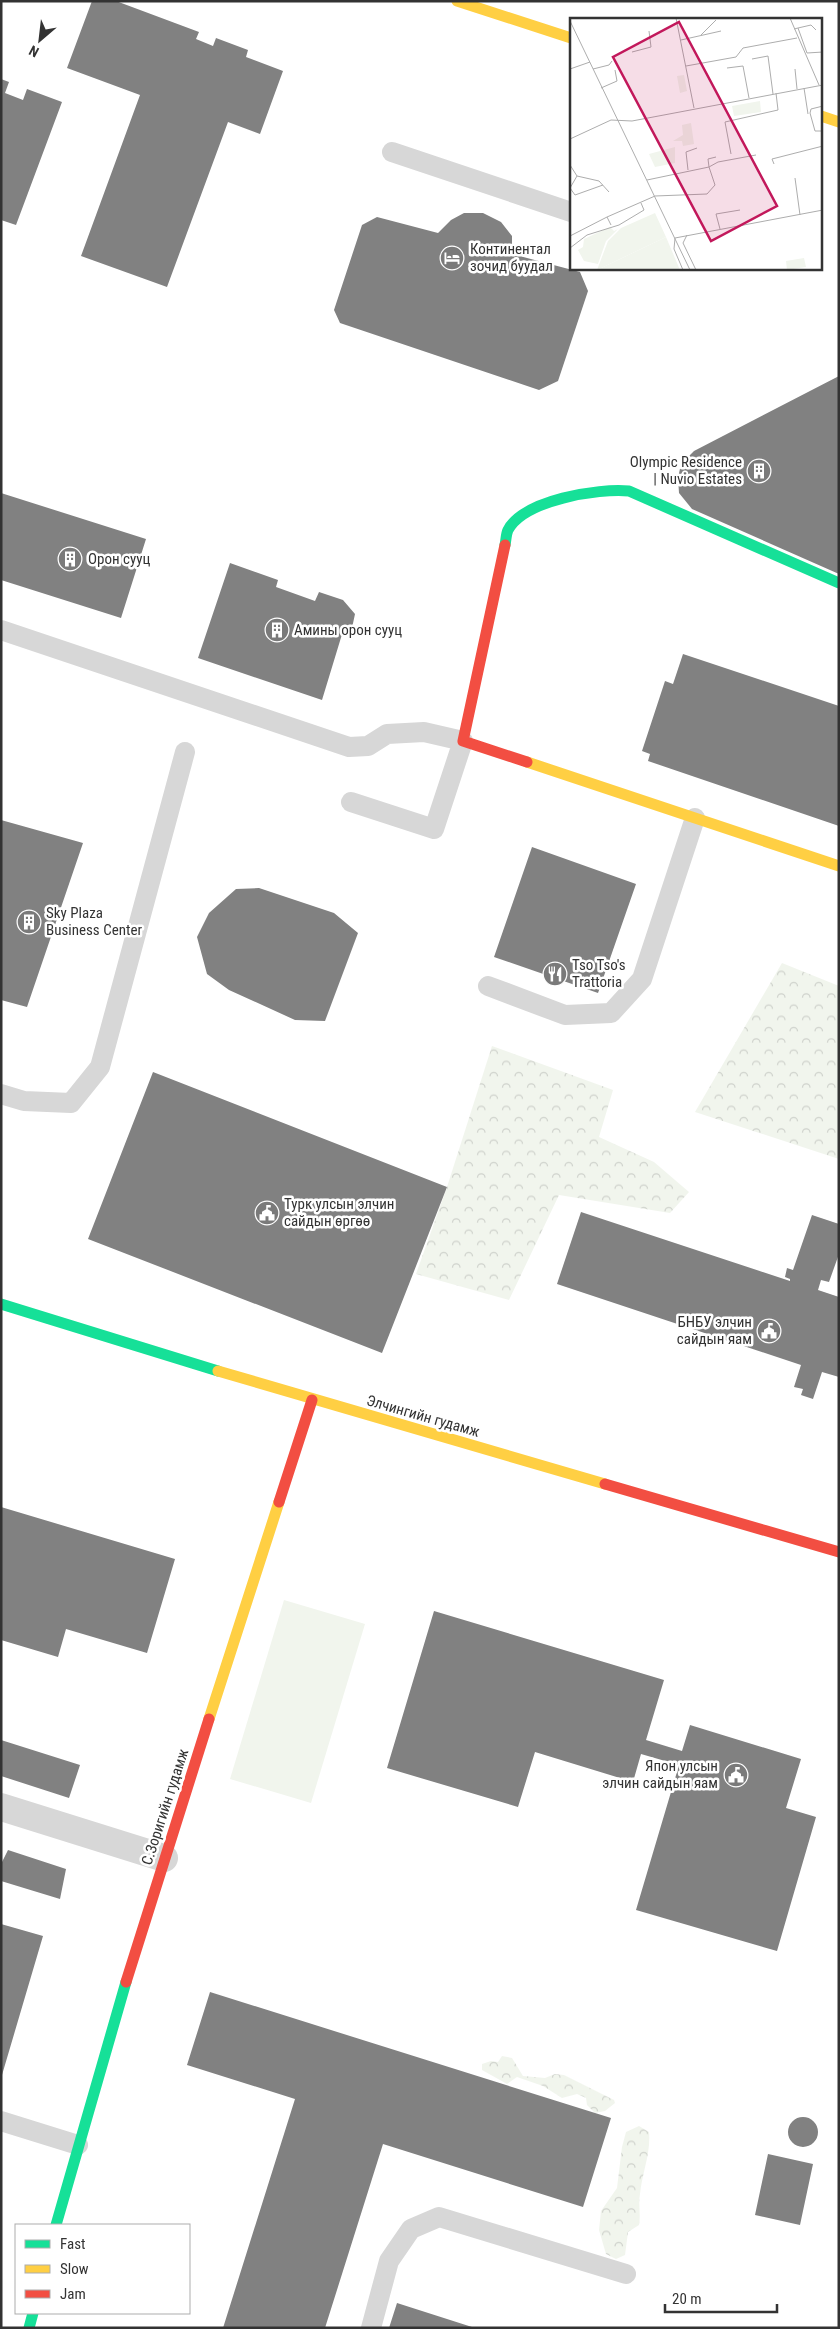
<svg xmlns="http://www.w3.org/2000/svg" width="840" height="2329" font-family="'Roboto Condensed',sans-serif">
<style>
.grass{fill:#f1f5ed}
.forest{fill:url(#forest-crowns)}
.building{fill:#818181}
.lines{fill:none;stroke-linecap:round;stroke-linejoin:round}
.lane{stroke:#d7d7d7;stroke-width:20}
.street{stroke:#d7d7d7;stroke-width:28}
.fast{stroke:#16e098;stroke-width:11}
.slow{stroke:#ffcf43;stroke-width:11}
.jam{stroke:#f24e42;stroke-width:11}
.labels{text-anchor:middle;dominant-baseline:central;stroke-width:5;stroke-linejoin:round;paint-order:stroke}
.poi-label{font-size:15px;fill:#333;stroke:#fff;text-anchor:start}
.street-label{font-size:15px;fill:#333;stroke:#fff}
.inset-road{fill:none;stroke:#adadad;stroke-width:1}
.view{fill:#c2185b;fill-opacity:0.15;stroke:#c2185b;stroke-width:2.5}
.inset-edge{fill:none;stroke:#333;stroke-width:2.5}
</style>
<defs>
<pattern id="forest-crowns" width="20" height="18" patternUnits="userSpaceOnUse" patternTransform="scale(1.25)"><rect width="20" height="18" fill="#f1f5ed"/><path d="M2 6a3 3 0 1 1 6 0M12 15a3 3 0 1 1 6 0" fill="none" stroke="#cfd2cc"/></pattern>
</defs>
<rect width="100%" height="100%" fill="#fff"/>
<path class="grass" d="M284,1600L365,1624L311,1803L230,1779Z"/>
<path class="forest" d="M782,963L839,986V1159L695,1112Z
M492,1046L613,1090L599,1137L654,1162L689,1192L670,1213L559,1195L509,1300L416,1274L447,1187Z
M502,2056L512,2058L523,2076L545,2078L555,2074L564,2075L614,2100L615,2103L605,2111L595,2113L587,2105L586,2098L577,2094L562,2098L543,2086L517,2077L507,2084L482,2070V2064L491,2061L498,2062Z
M639,2126L649,2132C651,2153 642,2173 640,2194C638,2204 641,2214 639,2225L628,2232L625,2255L616,2259L606,2254L599,2230L601,2211L617,2188L622,2147L626,2132Z"/>
<path class="building" d="M92,1H116L199,32L196,39L213,46L216,38L248,50L246,57L283,71L260,134L228,122L167,287L81,256L140,95L67,68Z
M1,79L9,82L5,93L23,100L27,89L62,102L16,225L1,220Z
M464,213H483L501,222L512,236V254L580,272L588,291L558,381L539,390L340,323L334,310L362,225L377,217L438,233L451,220Z
M839,376V574L692,509L679,493L678,478L681,464L694,451Z
M1,493L146,539L121,618L1,580Z
M230,563L278,580L276,587L315,601L319,592L343,600L355,614L352,628L343,631L322,700L198,658Z
M683,654L839,706V826L648,761L650,754L642,751L665,681L673,684Z
M1,820L83,843L27,1007L1,1000Z
M532,847L636,884L598,993L494,957Z
M259,888L334,913L358,933L325,1021L295,1020L229,990L207,974L197,937L209,913L236,889Z
M153,1072L447,1187L382,1353L88,1239Z
M581,1212L790,1281V1279L785,1277L787,1268L793,1270L812,1215L839,1224V1254L829,1282L821,1280L818,1290L839,1297V1377L822,1372L813,1399L801,1395L803,1389L794,1387L801,1365L557,1284Z
M1,1507L175,1559L147,1653L66,1629L58,1657L1,1640Z
M434,1611L664,1680L646,1740L682,1751L690,1725L801,1759L786,1808L816,1817L777,1951L636,1910L679,1765L641,1754L633,1782L535,1752L518,1807L387,1768Z
M1,1740L80,1765L69,1798L1,1776Z
M8,1850L66,1869L60,1899L1,1881V1864Z
M1,1924L43,1936L2,2075H1Z
M210,1992L611,2118L583,2207L383,2144L325,2328H223L295,2099L187,2065Z
M788 2132a15 15 0 1 1 30 0a15 15 0 1 1-30 0Z
M768,2154L813,2164L800,2225L755,2215Z
M397,2303L472,2327V2328H389Z"/>
<g class="lines">
<path class="lane" d="M392,152L571,212
M1,630L349,747L368,746L387,734L424,732L463,741L434,829L351,802
M488,986L565,1015L611,1013L642,979L695,818
M1,1094L24,1101L71,1103L100,1067L185,752
M1,2121L78,2145
M371,2328L389,2261L411,2229L439,2217L626,2274"/>
<path class="street" d="M1,1807L164,1858"/>
<path class="fast" d="M505,545C506,541 506,534 508,530C524,500 598,488 629,491L839,583
M1,1304L218,1371
M56,2225L126,1982
M29,2328L33,2313"/>
<path class="slow" d="M457,1L571,38
M821,116L839,122
M527,762L839,866
M218,1371L605,1484
M209,1719L279,1502"/>
<path class="jam" d="M505,545L463,741L527,762
M605,1484L839,1552
M279,1502L312,1400
M126,1982L209,1719"/>
</g>
<defs>
<g id="hotel-disc" transform="scale(1.25)"><circle r="9.5" fill="#7a7a7a" stroke="#fff"/><path d="M-6-4.5h1.5V1H6V5H4.5V3h-9V5H-6ZM-4 0a1.8 1.8 0 1 1 3.6 0ZM.5 0V-2.5h3Q6-2.5 6 0Z" fill="#fff"/></g>
<g id="building-disc" transform="scale(1.25)"><circle r="9.5" fill="#7a7a7a" stroke="#fff"/><path d="M-4-6H4V6H1V3H-1V6H-4ZM-2.5-4.3h1.7v1.8h-1.7ZM.8-4.3h1.7v1.8H.8ZM-2.5-1h1.7V.8h-1.7ZM.8-1h1.7V.8H.8Z" fill="#fff"/></g>
<g id="restaurant-disc" transform="scale(1.25)"><circle r="9.5" fill="#7a7a7a" stroke="#fff"/><path d="M-5-6h1v4h1v-4h1v4h1v-4h1v5L-1.5 .5V6h-2V.5L-5-1ZM5-6V6H3V1.5H1.5Q1.5-4 5-6Z" fill="#fff"/></g>
<g id="civic-disc" transform="scale(1.25)"><circle r="9.5" fill="#7a7a7a" stroke="#fff"/><path d="M-.6-6.5H3V-4.5H.6V-3L4-1V1h2V6H-6V1h2V-1L-.6-3ZM-1.2 2.5V6h2.4V2.5Z" fill="#fff"/></g>
</defs>
<g fill-rule="evenodd">
<use href="#hotel-disc" x="452" y="258"/>
<use href="#building-disc" x="759" y="471"/>
<use href="#building-disc" x="70" y="559"/>
<use href="#building-disc" x="277" y="630"/>
<use href="#building-disc" x="29" y="922"/>
<use href="#restaurant-disc" x="555" y="974"/>
<use href="#civic-disc" x="267" y="1213"/>
<use href="#civic-disc" x="769" y="1331"/>
<use href="#civic-disc" x="736" y="1775"/>
</g>
<g class="labels">
<g class="poi-label">
<text x="470" y="249">Континентал<tspan x="470" dy="17">зочид буудал</tspan></text>
<text x="742" y="462" text-anchor="end">Olympic Residence<tspan x="742" dy="17">| Nuvio Estates</tspan></text>
<text x="88" y="559">Орон сууц</text>
<text x="294" y="630">Амины орон сууц</text>
<text x="46" y="913">Sky Plaza<tspan x="46" dy="17">Business Center</tspan></text>
<text x="572" y="965">Tso Tso's<tspan x="572" dy="17">Trattoria</tspan></text>
<text x="284" y="1204">Турк улсын элчин<tspan x="284" dy="17">сайдын өргөө</tspan></text>
<text x="752" y="1322" text-anchor="end">БНБУ элчин<tspan x="752" dy="17">сайдын яам</tspan></text>
<text x="718" y="1766" text-anchor="end">Япон улсын<tspan x="718" dy="17">элчин сайдын яам</tspan></text>
</g>
<g class="street-label">
<text transform="translate(423 1416) rotate(16)">Элчингийн гудамж</text>
<text transform="translate(165 1807) rotate(-72)">С.Зоригийн гудамж</text>
</g>
</g>
<g transform="translate(570 18)">
<rect width="252" height="252" fill="#fff"/>
<path d="M114,57L117,73L110,75L107,58ZM85,195L96,219L27,252L38,223L51,210ZM40,209L44,213L48,211L36,223L28,246L14,243L8,232L13,229L14,221ZM234,240L236,249L217,252L216,243Z" fill="#f1f5ed"/>
<path d="M121,105L124,126L113,128L112,123H103L113,117L112,107ZM105,129V145L85,149L79,136Z" fill="#f1f5ed"/>
<path d="M190,83L191,94L164,98L162,88ZM96,219L110,252H27Z" fill="#f1f5ed"/>
<path class="inset-road" d="M106,0L124,90M220,0L249,67M0,3L120,252M228,10L241,7L246,12M224,11L228,10L237,35L253,34M131,17L146,2M111,22L151,13M62,34L81,29L79,13M182,41L198,38L203,76M116,48L166,39L173,30L227,20M157,50L173,48L179,80M0,51L20,44M23,51L39,47L42,43M225,51L227,71M31,70L47,63L45,52M234,70L238,96M253,88L241,91L240,95L245,113H253M0,121L41,102L62,103L253,67M161,136L155,104L208,92L206,75M146,139L138,141L139,149L148,144L186,137M204,146L202,141L253,128M0,147L7,158L29,163L39,174M118,152L116,134L127,130M7,158L0,170L5,177L33,167M225,160L230,197M37,199L85,178L137,176L145,167L139,149L77,162M150,211L146,196L170,192M117,217L113,225L126,252M0,218L37,199L41,207M105,220L253,192M105,220L104,231L113,252M0,230L17,217L49,207L74,192L71,185"/>
<path class="view" d="M109,4L207,188L141,223L43,39Z"/>
<rect width="252" height="252" class="inset-edge"/>
</g>
<rect width="840" height="2329" fill="none" stroke="#333333" stroke-width="5"/>
<rect x="15" y="2224" width="175" height="90" fill="#ffffff" stroke="#adadad"/>
<rect x="25" y="2240" width="25" height="8" fill="#16e098" stroke="#adadad"/>
<text x="60" y="2249" font-size="15" fill="#333333">Fast</text>
<rect x="25" y="2265" width="25" height="8" fill="#ffcf43" stroke="#adadad"/>
<text x="60" y="2274" font-size="15" fill="#333333">Slow</text>
<rect x="25" y="2290" width="25" height="8" fill="#f24e42" stroke="#adadad"/>
<text x="60" y="2299" font-size="15" fill="#333333">Jam</text>
<g transform="translate(40 40) rotate(208)" stroke="#ffffff" stroke-width="4" paint-order="stroke">
<path d="M0-4L9 19L0 12L-9 19Z" fill="#333333"/>
<text y="-8" font-size="14" font-weight="bold" text-anchor="middle" fill="#333333">N</text>
</g>
<path d="M665 2304v8h112v-8" fill="none" stroke="#333333" stroke-width="2.5"/>
<text x="672" y="2304" font-size="15" fill="#333333" stroke="#ffffff" stroke-width="4" paint-order="stroke">20 m</text>
</svg>
